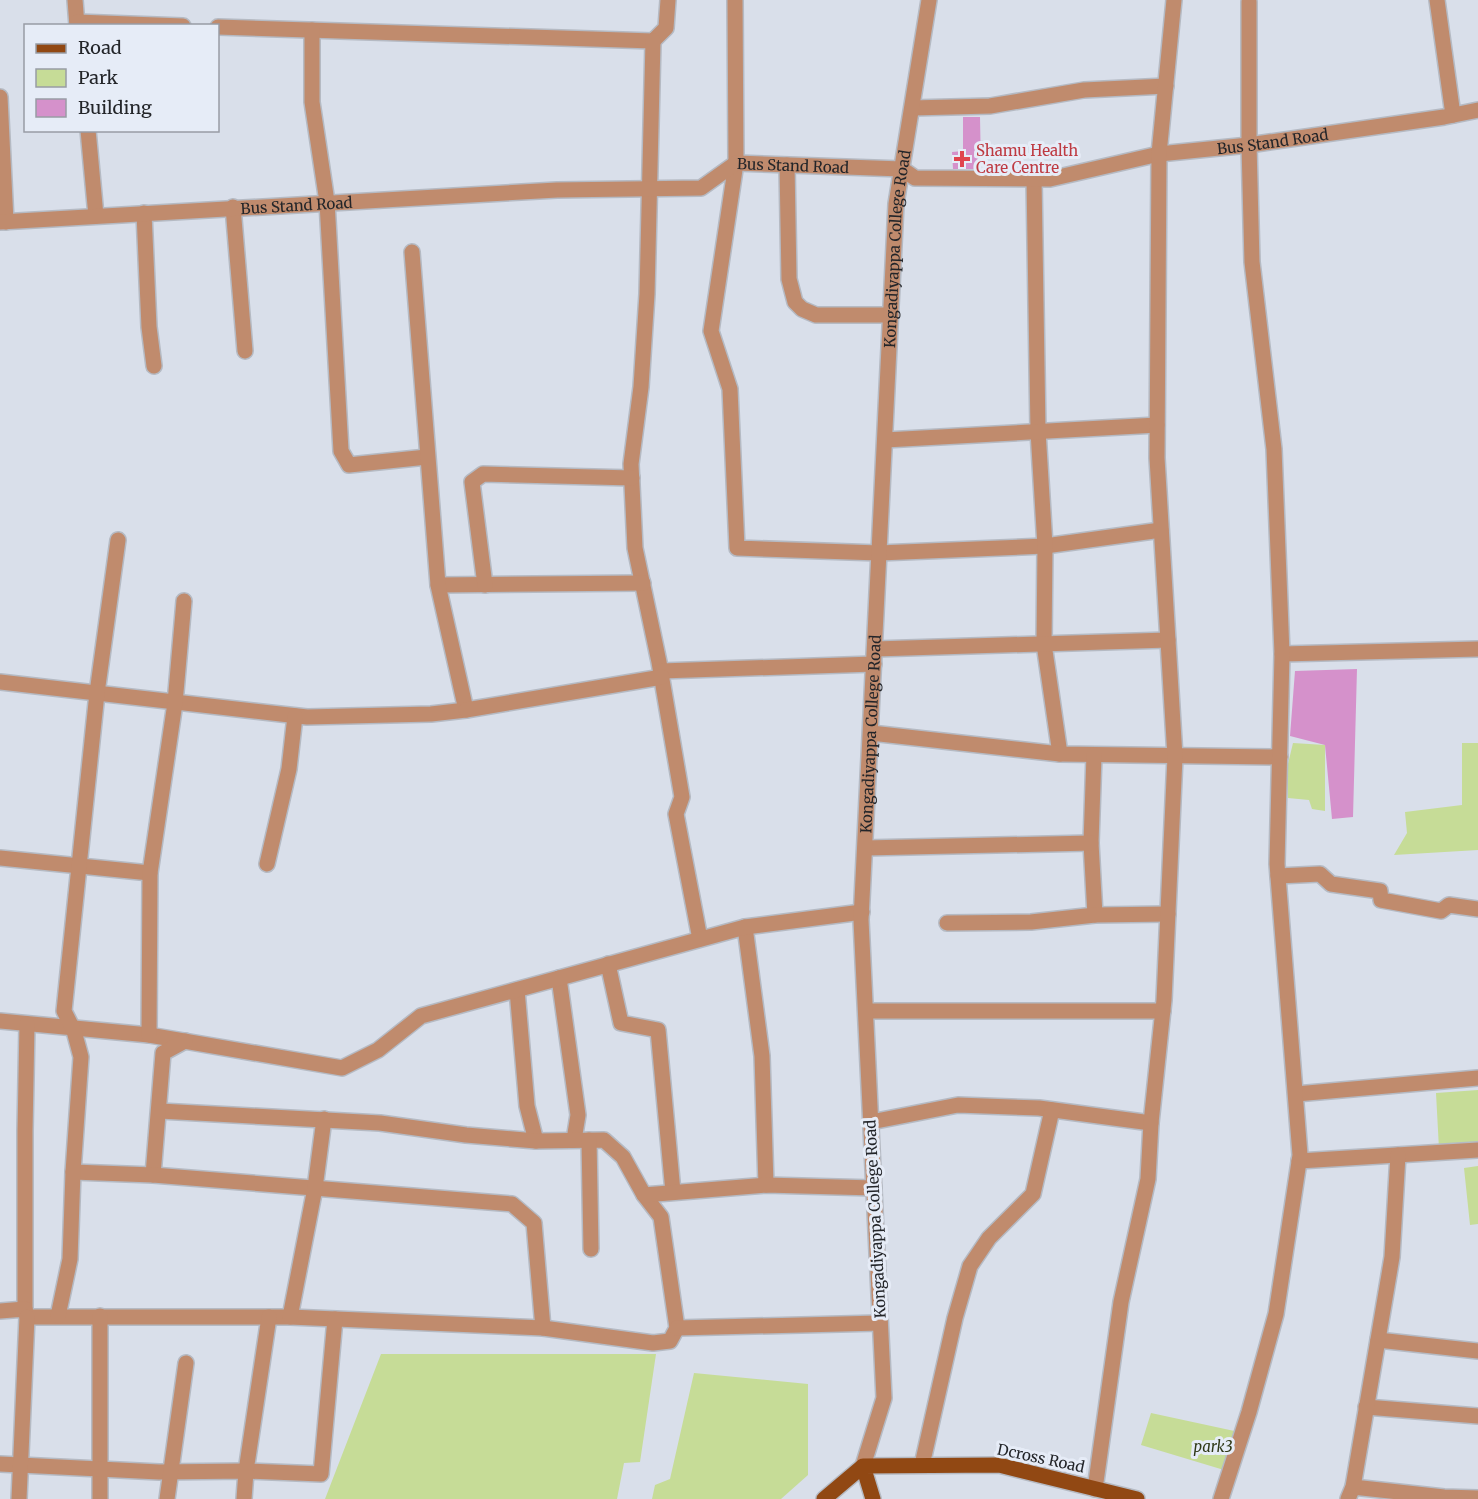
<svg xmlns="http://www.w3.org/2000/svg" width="1478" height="1499" font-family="Merriweather,serif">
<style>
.green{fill:#c6dc97}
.building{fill:#d591cb}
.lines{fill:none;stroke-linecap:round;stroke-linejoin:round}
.minor-casing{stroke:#b5bac3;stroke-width:18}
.major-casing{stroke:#b5bac3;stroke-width:18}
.minor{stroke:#c08b6d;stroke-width:15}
.major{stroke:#914813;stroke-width:15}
.health-dot{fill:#e0444e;stroke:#e6ecf7;stroke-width:2}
.labels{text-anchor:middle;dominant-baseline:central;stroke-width:6;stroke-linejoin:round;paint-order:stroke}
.street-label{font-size:15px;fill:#232529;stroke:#e6ecf7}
.health-label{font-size:15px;fill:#be3a42;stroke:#e6ecf7;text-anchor:start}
.park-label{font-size:15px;font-style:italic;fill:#303a18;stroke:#e6ecf7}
</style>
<rect width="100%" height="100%" fill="#d9dfea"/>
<path class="green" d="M1293,743L1325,745V811L1312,809L1309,800L1288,798L1287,768Z
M1462,743H1478V850L1394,855L1407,833L1405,812L1462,805Z
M1478,1090V1148L1439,1149L1436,1093Z
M1478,1166V1224L1470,1225L1464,1168Z
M381,1354H656L640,1462L624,1463L617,1499H325Z
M694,1373L808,1384V1475L781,1499H652L655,1485L670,1479Z
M1151,1413L1239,1432L1224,1470L1141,1445Z"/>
<path class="building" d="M963,117H980L981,169H953L952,152L963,151Z
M1357,669L1353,817L1332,819L1325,745L1290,736L1295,671Z"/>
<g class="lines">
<g class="minor-casing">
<g id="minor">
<path d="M75,0L77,26"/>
<path d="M735,0L736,163L711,331L730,389L737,548L879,553L1045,546L1161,530"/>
<path d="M1437,0L1453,115"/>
<path d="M77,22L183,26"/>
<path d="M218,27L653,41L666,28L668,0"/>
<path d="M312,30V102L327,202L341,451L349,465L427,457"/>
<path d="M653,41L647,294L641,387L631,464L635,548L659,662L682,797L676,814L700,939"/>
<path d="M0,97L6,222"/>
<path d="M912,108L990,106L1084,90L1166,86"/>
<path d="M88,130L96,216"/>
<path d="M787,165L789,279L795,302L802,309L816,315H891"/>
<path d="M1034,179L1038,431L1045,546L1044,644L1060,754"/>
<path d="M233,207L245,351"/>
<path d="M144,213L149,327L154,366"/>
<path id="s1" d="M0,222L557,190L701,188L736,163L902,169L915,178L1050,179L1159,154L1249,145L1444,117L1478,110"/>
<path d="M885,440L1157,425"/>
<path d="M438,585L643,583"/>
<path d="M485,585L472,482L483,474L632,478"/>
<path d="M875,649L1168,640"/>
<path d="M1282,654L1478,649"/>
<path d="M661,671L874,664"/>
<path d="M0,682L307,717L431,714L466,710L438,585L412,252"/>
<path d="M466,710L662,677"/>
<path d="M871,733L1060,754L1280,757"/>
<path d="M1094,755L1091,843L1095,915"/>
<path d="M865,848L1091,843"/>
<path d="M0,858L150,873"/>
<path d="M267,864L289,769L295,716"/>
<path d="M1278,876L1320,874L1331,884L1380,891L1381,900L1441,911L1449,905L1478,909"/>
<path d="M947,923L1031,922L1095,915L1168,914"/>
<path d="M745,927L762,1056L766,1185"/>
<path d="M608,964L621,1023L658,1030L673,1192"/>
<path d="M559,978L578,1115L574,1140"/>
<path d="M517,990L527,1106L536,1141"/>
<path d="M866,1011H1163"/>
<path d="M0,1021L149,1035L342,1068L378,1050L421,1016L745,927L862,912"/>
<path d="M149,1035L150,873L175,703L184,601"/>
<path d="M1296,1094L1478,1078"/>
<path d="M160,1111L380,1123L466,1135L536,1141L604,1140L623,1157L644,1195L661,1217L677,1328L670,1341L653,1343L543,1328"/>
<path d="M871,1122L958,1105L1039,1108L1151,1123"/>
<path d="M589,1140L591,1249"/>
<path d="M1299,1161L1478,1150"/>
<path d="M153,1175L163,1053L185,1041"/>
<path d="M644,1195L766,1185L874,1188"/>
<path d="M25,1309V1131L27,1024"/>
<path d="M0,1311L25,1309L27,1317H290L543,1328L534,1223L512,1204L153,1175L73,1172"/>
<path d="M58,1316L70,1259L73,1172L81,1057L74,1031L64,1011L97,693L118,540"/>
<path d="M100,1316V1499"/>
<path d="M290,1317L315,1188L324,1119"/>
<path d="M677,1328L880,1323"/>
<path d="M1378,1340L1478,1351"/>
<path d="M1366,1407L1478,1416"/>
<path d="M0,1464L159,1472L246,1471L321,1474L335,1319"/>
<path d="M922,1465L955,1318L970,1266L989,1238L1033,1194L1052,1110"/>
<path id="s2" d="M863,1466L884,1398L861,920L896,204L929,0"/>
<path d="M1353,1487L1444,1497L1478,1498"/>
<path d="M1095,1489L1121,1302L1148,1179L1151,1123L1164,1000L1175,757L1157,458L1159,154L1174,0"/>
<path d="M19,1499L27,1317"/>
<path d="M167,1499L186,1363"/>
<path d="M244,1499L246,1471L269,1317"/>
<path d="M1221,1499L1249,1412L1276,1314L1300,1155L1277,864L1282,654L1274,449L1252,262L1249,145V2"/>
<path d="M1348,1499L1353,1487L1392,1257L1398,1155"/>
</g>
</g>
<g class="major-casing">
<path id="major" d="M863,1466L999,1465L1137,1499
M863,1466L873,1499
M824,1499L863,1466"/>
</g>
<use href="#minor" class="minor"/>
<use href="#major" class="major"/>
</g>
<path class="health-dot" d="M959 150h6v6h6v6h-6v6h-6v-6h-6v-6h6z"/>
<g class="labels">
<g class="street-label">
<text stroke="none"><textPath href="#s1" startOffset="1288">Bus Stand Road</textPath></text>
<text stroke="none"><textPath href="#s1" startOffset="802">Bus Stand Road</textPath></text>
<text stroke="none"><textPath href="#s1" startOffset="297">Bus Stand Road</textPath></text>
<text stroke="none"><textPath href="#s2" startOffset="1222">Kongadiyappa College Road</textPath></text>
<text stroke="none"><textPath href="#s2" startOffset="736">Kongadiyappa College Road</textPath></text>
<text transform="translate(875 1219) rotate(-93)">Kongadiyappa College Road</text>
<text transform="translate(1041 1458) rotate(12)">Dcross Road</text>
</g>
<g class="health-label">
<text x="976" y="150">Shamu Health<tspan x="976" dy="17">Care Centre</tspan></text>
</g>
<g class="park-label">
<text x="1213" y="1446">park3</text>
</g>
</g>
<rect x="24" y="24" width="195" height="108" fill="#e6ecf7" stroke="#989ca5" stroke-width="1.5"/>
<rect x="36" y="44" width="30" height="9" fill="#914813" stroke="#989ca5" stroke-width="1.5"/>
<text x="78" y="54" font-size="18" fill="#232529">Road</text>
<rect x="36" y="69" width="30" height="18" fill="#c6dc97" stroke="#989ca5" stroke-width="1.5"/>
<text x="78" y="84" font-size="18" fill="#232529">Park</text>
<rect x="36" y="99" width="30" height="18" fill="#d591cb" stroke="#989ca5" stroke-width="1.5"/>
<text x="78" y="114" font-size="18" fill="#232529">Building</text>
</svg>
